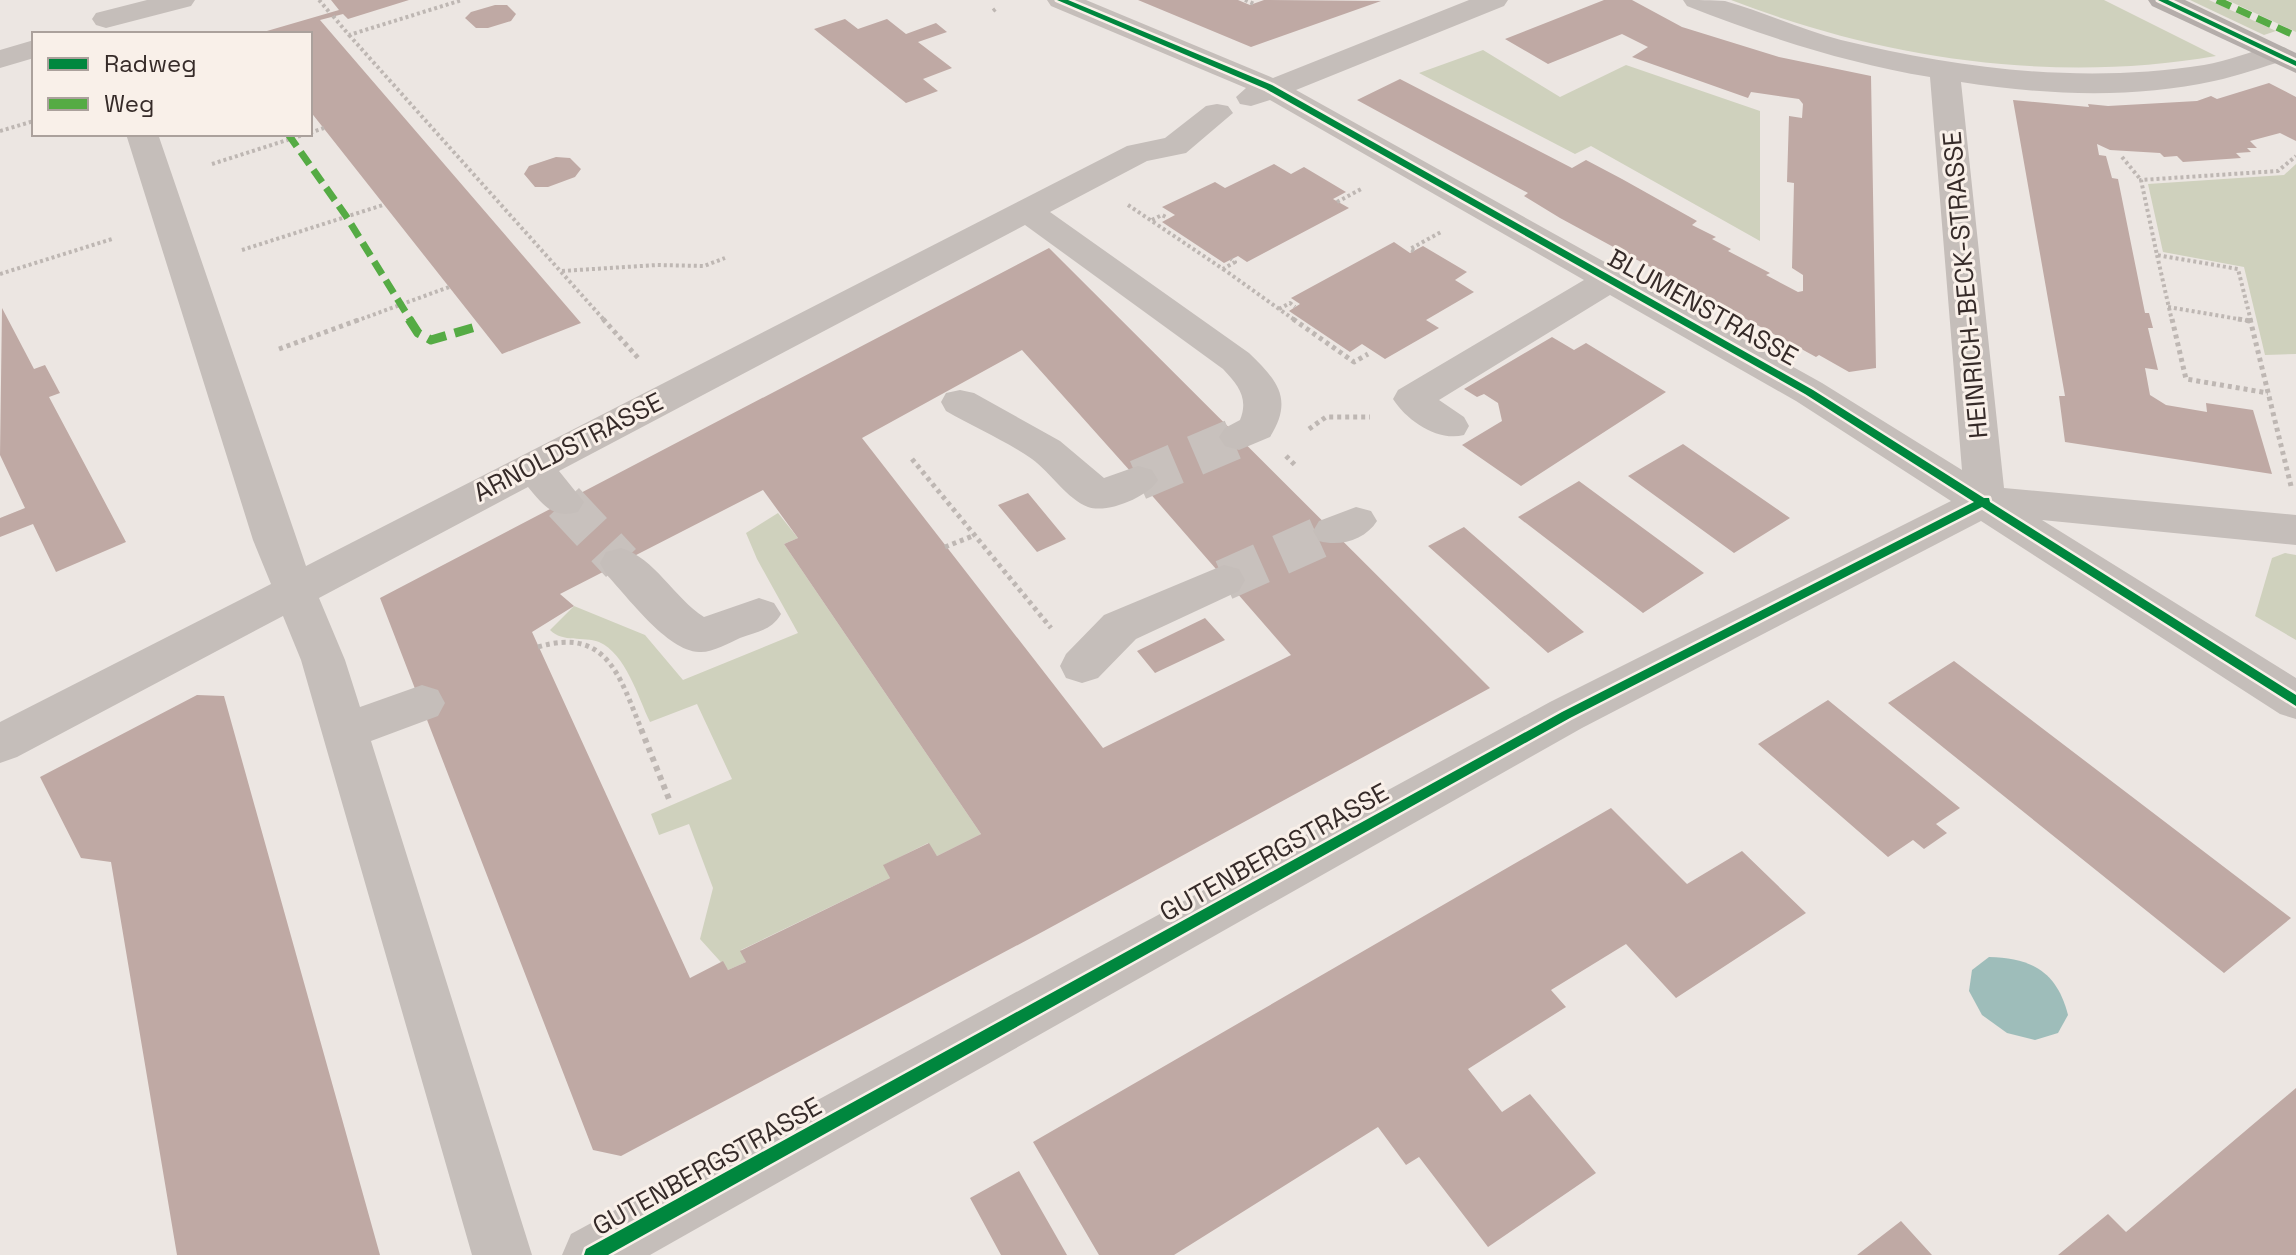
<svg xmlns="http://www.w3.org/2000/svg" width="2296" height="1255" font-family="'Space Grotesk',sans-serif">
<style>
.green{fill:#cfd1bd}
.water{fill:#9ebdba}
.building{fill:#bfa9a4;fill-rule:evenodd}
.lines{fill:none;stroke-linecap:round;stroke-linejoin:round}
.minor-tunnel{stroke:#c8c1bd;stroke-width:41;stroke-dasharray:41 21;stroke-linecap:butt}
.path-far2{stroke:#beb7b3;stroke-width:4;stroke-dasharray:3 3;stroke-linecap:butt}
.path-far1{stroke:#beb7b3;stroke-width:5;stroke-dasharray:4 4;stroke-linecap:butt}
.path{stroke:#beb7b3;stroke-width:6;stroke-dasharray:5 5;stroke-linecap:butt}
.minor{fill:#c5beba;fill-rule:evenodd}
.major{fill:#b4adaa;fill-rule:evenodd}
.quiet-far1{stroke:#55ab44;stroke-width:7;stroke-dasharray:15 7;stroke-linecap:butt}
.quiet{stroke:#55ab44;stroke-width:9;stroke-dasharray:19 9;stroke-linecap:butt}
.cycleway-casing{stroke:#f9f0e9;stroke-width:5}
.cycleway{fill:#00873e;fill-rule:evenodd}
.labels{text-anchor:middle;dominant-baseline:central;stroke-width:6;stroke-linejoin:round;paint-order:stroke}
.street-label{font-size:26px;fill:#362b29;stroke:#f9f0e9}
</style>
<rect width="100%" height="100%" fill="#ece6e2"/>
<path class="green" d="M1731,0H2104L2216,56C2054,84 1883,59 1731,0Z
M2190,0H2209L2276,31L2264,35Z
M2227,0H2296V32Z
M1483,50L1560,97L1626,65L1760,111V241L1591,146L1575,154L1419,73Z
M2296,164V354L2265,355L2244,267L2163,252L2148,184L2284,175Z
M778,513L798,538L784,544L981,834L937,856L928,843L884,865L890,878L741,950L746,962L728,970L700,939L713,888L689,824L659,835L651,814L732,779L697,704L650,722C638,697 626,654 599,642C583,636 563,643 550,630L574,606L645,635L683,680L798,633L757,559L746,533Z
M2285,553L2296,555V640L2255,616L2272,558Z"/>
<path class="water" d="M1989,957C2032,958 2057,972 2068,1015L2058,1033L2035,1040L2007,1033L1982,1015L1969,991L1972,970Z"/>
<path class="building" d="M331,0H409L348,19L343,14L320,20L581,323L502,354L310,111V34L260,33L339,10Z
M1138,0H1238L1250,5L1264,0L1381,1L1251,47Z
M1604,0H1632L1682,27L1779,57L1871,76L1876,368L1849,372L1819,355L1816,357L1560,218L1524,196L1528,193L1357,100L1400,79L1572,168L1586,160L1622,179L1697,221L1692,225L1716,237L1712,239L1731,249L1728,251L1770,273L1766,275L1798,292L1803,291V275L1792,268L1794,183L1787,182L1789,116L1802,118L1803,104L1799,99L1751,92L1748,98L1632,57L1648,47L1622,34L1548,64L1505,39Z
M495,5H507L516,14L511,21L488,28H476L465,18L471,12Z
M845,19L858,29L887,19L906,34L936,23L947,32L918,42L952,68L923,79L938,91L906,103L814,29Z
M2269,83L2296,97V141L2280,133L2250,141L2257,148H2247L2251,152L2236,153L2241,158L2183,162L2177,156L2164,157L2160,153L2110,150L2097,144L2099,155L2106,156L2112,178L2118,179L2145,313H2149L2153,328H2148L2158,370L2145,368L2150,395L2166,405L2207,412L2206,403L2253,410L2272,474L2065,442L2059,396H2065L2013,100L2089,107L2088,104L2108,106L2197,101L2211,96L2217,99Z
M556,157L570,158L581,169L575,177L548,187H535L524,174L529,166Z
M1274,164L1291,174L1304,167L1346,192L1333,199L1349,208L1247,262L1238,256L1224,263L1162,222L1175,215L1162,207L1215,182L1225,188Z
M1394,242L1410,253L1423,246L1467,272L1455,280L1474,292L1426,320L1439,328L1385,359L1362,344L1350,352L1289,311L1300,304L1291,298Z
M1049,248L1490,688L1044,931L621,1156L593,1150L380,598ZM1022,350L1148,491L1291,655L1103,748L862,438ZM763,490L798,538L784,544L981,834L937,856L929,843L883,865L890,878L740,951L746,962L728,970L723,961L690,978L532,632L574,606L560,594Z
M2,308L34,369L45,365L60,393L49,397L126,542L56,572L33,524L0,537V518L25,508L0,455Z
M1552,337L1574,350L1586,343L1666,392L1521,486L1462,445L1502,421L1498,403L1484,394L1477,397L1464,389Z
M1683,444L1790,518L1734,553L1628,476Z
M1579,481L1704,573L1643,613L1518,517Z
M1028,493L1066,539L1037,552L998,505Z
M1464,527L1584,632L1548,653L1428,546Z
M1205,618L1225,640L1155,673L1137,651Z
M1954,661L2291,918L2224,973L1888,703Z
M197,695L224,696L380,1255H177L111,862L81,858L40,777Z
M1828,700L1960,808L1936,824L1947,833L1924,849L1913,840L1888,857L1758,744Z
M1611,808L1687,884L1742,851L1806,913L1676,998L1626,944L1551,990L1566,1007L1468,1069L1502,1112L1530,1094L1596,1173L1488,1247L1419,1157L1406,1165L1378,1127L1174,1255H1099L1033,1142Z
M2296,1088V1255H2058L2108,1214L2126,1232Z
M1019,1171L1067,1255H1001L970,1198Z
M1901,1221L1932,1255H1857Z"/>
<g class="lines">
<path class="minor-tunnel" d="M1138,480L1239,437
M564,502L621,563
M1224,580L1334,531"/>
<path class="path-far2" d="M319,0L330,13
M1245,0L1254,4
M993,11L997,8
M333,16L349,35L462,0
M349,35L605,321
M0,131L34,121
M310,133L324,128
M2122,157L2141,180
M212,164L306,134
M1337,202L1363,188
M1128,205L1223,269L1235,262L1231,259
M1152,220L1162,215L1168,218
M242,250L383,205
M1414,251L1410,249L1441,232
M2157,255L2172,321
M1223,269L1296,321
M562,271L657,265L704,266L725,258
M0,274L112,239
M2168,307L2250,321
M1279,309L1290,303L1295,307
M356,321L449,287
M2251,321L2238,269L2157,255L2141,180L2278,171L2296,156"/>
<path class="path-far1" d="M603,319L640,360
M1293,319L1354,362L1368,354
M2172,319L2186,379L2268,393
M2238,319L2250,321
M2250,319L2291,486
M279,349L361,319
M1309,429L1326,417H1370
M1286,456L1297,467
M912,459L1051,628
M945,547L975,535
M538,647C608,626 620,678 642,731"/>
<path class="path" d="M641,729L669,799"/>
<path class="minor" d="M147,0H195L191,6L106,28L96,25L92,19L96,13Z
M1047,0H1086L1273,78L1469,0H1508L1504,6L1296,90L1822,383L1962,470L1930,77C1846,63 1766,37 1687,6L1683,0C1696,0 1713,0 1725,1C1764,12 1802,30 1841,40C1960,69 2083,84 2204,65C2228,61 2252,51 2275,45L2286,48L2290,54L2286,60C2262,67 2238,76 2214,81C2133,99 2043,95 1961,82L2004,488L2296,515V545L2042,520L2296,678V719L2280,714L1981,521L1582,728L650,1255H562L571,1234L1550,702L1951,501L1796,401L1610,295L1439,400L1464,417L1469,426L1464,435C1438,442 1407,421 1393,399L1398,390L1584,280L1270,100L1251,106L1240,104L1236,97L1246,88L1051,6Z
M34,40V58L0,68V50Z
M1217,104L1228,106L1233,113L1186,153L1147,161L1050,212L1249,353C1277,380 1294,399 1270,437L1239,450L1225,446L1219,437L1225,428L1240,420C1249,398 1238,385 1223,369L1025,225L559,471L584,502L578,512C553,519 544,506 528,487L319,598L345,660L360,707L422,685L438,690L445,703L438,716L371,741L532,1255H472L301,660L283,616L17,757L0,763V722L271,584L253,540L126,134H158L306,566L1127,146L1165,138L1206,106Z
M960,390L974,393L1060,441L1104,478L1138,466L1152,470L1158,480C1148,497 1107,514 1088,507C1067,499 1051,473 1032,459C1006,441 974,427 946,411L941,402L946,393Z
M1356,507L1371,511L1377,521C1365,540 1340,547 1319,541L1313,531L1319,521Z
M621,548C655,558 674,598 704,617L759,598L774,603L781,614C772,630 757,632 740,638C729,643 712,653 699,652C667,651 627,596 606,574L600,563L606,552Z
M1224,565L1239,569L1245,580L1239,591L1136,639L1098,678L1082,683L1066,678L1060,666L1066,654L1104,615Z"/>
<path class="major" d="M2148,0H2185L2296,53V73L2152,6Z"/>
<path class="quiet-far1" d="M2217,0L2296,36
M288,134L346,216L411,321"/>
<path class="quiet" d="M409,319L418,333L431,340L479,326"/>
<g class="cycleway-casing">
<path id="cycleway" d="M1057,0H1068L1272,85L1813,390L1984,498H1989L1990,502L2296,695V706L1982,507L1570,718L608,1255H584L586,1249L1562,712L1974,502L1805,394L1266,89Z
M2158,0H2168L2296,61V66Z"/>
</g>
<use href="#cycleway" class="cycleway"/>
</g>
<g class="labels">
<g class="street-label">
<text transform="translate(1965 285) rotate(-95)">HEINRICH-BECK-STRASSE</text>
<text transform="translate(1703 307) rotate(29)">BLUMENSTRASSE</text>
<text transform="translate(568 447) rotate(-27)">ARNOLDSTRASSE</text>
<text transform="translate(1274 852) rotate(-29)">GUTENBERGSTRASSE</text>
<text transform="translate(707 1166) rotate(-29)">GUTENBERGSTRASSE</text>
</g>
</g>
<rect x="32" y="32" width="280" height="104" fill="#f9f0e9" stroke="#aba19c" stroke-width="2"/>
<rect x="48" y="58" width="40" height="12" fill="#00873e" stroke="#aba19c" stroke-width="2"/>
<text x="104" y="72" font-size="24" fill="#362b29">Radweg</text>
<rect x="48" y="98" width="40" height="12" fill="#55ab44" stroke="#aba19c" stroke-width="2"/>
<text x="104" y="112" font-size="24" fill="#362b29">Weg</text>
</svg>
